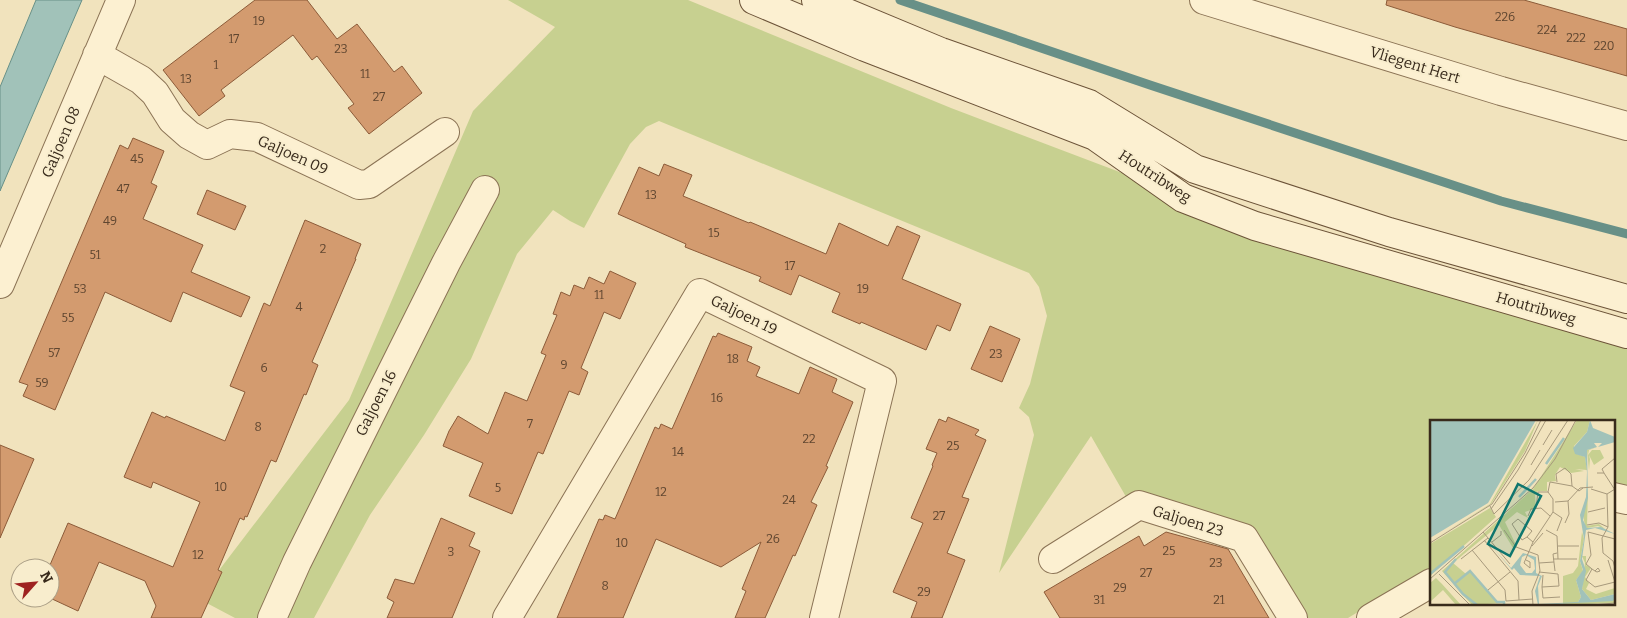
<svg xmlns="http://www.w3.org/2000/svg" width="1627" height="618" font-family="Bitter,serif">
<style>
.green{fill:#c7d090}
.water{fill:#a1c2b9;stroke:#689087}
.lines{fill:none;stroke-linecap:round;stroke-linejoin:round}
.stream{stroke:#689087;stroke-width:9}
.building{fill:#d39b6f;stroke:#8c5b39}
.street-casing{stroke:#8b7355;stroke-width:30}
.secondary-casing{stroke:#6c5338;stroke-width:30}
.street{stroke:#fcf0d1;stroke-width:28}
.secondary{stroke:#fcf0d1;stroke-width:28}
.labels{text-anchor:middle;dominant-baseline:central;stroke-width:4;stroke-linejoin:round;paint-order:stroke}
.number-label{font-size:12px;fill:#5f4630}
.street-label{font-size:15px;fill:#382a1b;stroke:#f8edcd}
.inset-river{fill:none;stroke:#a1c2b9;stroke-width:2.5}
.inset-road{fill:none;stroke:#a7997c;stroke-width:1}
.view{fill:#0f766e;fill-opacity:0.15;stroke:#0f766e;stroke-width:2.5}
.inset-edge{fill:none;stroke:#382a1b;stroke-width:2.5}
</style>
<rect width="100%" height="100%" fill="#f1e3bd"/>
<path class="green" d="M508,0H688L951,108L1436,292L1627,349V488L1613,485V422H1431V568L1348,618H1303L1253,531L1129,502L1091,436L999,573L1034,435L1029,417L1019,408L1030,384L1047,316L1039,287L1029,273L659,121L646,127L630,144L584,228L570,221L553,210L517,254L471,359L424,435L370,515L314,618H235L201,600L204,590L349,400L473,111L555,27Z"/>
<path class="water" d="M36,0H82L0,191V87Z"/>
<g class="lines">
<path class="stream" d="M900,0L1150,85L1501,201L1627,234"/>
</g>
<path class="building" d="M255,0H307L337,39L357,24L394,72L402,66L422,93L369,134L348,108L354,104L317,56L312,60L293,35L221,90L225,96L199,116L163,70Z
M1387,0H1524L1627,29V76L1455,27L1386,5Z
M133,138L164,151L151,183L157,186L143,219L203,245L191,272L250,297L241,317L183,292L171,322L105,292L55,410L23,396L28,385L19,382L120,145L128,149Z
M664,164L692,175L683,196L749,223L750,222L826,254L839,223L888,246L897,226L920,236L902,279L961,304L950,331L937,325L926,350L861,322L860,324L832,312L840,293L799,275L791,295L759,281L761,277L685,247L686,244L618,214L639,167L659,176Z
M207,190L246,206L235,230L197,214Z
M305,220L361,244L355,259H356L312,362L318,365L306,395L304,394L276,462L271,460L247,517L245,516L244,520L240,518L218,570L222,572L201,618H151L156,606L145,581L99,562L78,611L50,598V565L68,523L173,567L200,502L153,482L151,488L124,477L152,412L165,418L166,416L225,441L245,392L230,386L264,303L270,306Z
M610,271L636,283L620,319L604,312L581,368L588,372L579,395L569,391L543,454L538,452L512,514L469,496L483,463L443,446L449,431L458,416L488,434L505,392L527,401L546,355L541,353L557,315L553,314L561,292L570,296L574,285L584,289L589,277L604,284Z
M990,326L1020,339L1002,382L971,369Z
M718,333L752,347L747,361L760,367L756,376L799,394L810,367L837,379L832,392L853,402L826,466L828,467L811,502L817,505L795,556L793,555L765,618H735L746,591L742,589L761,542L721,567L656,539L623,618H557L599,519L603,520L605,515L615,519L655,427L659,429L661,424L672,429L713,336L716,337Z
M948,417L979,430L975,435L986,440L962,497L969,499L947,553L965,560L942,618H911L917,602L893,592L923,523L911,518L933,466L932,465L937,453L926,449L939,419L946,422Z
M0,445L34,459L0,538Z
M441,518L475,533L469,546L480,551L452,618H387L394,602L387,598L395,579L414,584Z
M1166,532L1228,549L1269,618H1060L1044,592L1139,536L1144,546Z"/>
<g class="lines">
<g class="street-casing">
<path id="street" d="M1204,0L1501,91L1627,126
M97,55L141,80L155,93L172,120L189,135L207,145L230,134L257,137L359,185L369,184L445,132
M0,284L121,0
M1613,497L1627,500
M1053,559L1139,505L1244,538L1293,618
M272,618L297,562L446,263L485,190
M507,618L700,293L882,381L824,618
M1371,618L1431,583"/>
</g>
<g class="secondary-casing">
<path id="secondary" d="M754,0L865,47L1095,136L1183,198L1255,226L1627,334
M816,0L941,52L1089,104L1195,169L1389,232L1627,299"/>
</g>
<use href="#street" class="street"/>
<use href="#secondary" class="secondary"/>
</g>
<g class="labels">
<g class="number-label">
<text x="1505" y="17">226</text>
<text x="259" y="21">19</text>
<text x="1547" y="30">224</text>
<text x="1576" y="38">222</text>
<text x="234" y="39">17</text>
<text x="1604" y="46">220</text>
<text x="341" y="49">23</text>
<text x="216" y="65">1</text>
<text x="365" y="74">11</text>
<text x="186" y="79">13</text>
<text x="379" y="97">27</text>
<text x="137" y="159">45</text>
<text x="123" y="189">47</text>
<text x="651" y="195">13</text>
<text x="110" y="221">49</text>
<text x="714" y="233">15</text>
<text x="323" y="249">2</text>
<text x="95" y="255">51</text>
<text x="790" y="266">17</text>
<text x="80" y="289">53</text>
<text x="863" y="289">19</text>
<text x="599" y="295">11</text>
<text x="299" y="307">4</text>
<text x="68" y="318">55</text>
<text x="54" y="353">57</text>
<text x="996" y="354">23</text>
<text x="733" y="359">18</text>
<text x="564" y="365">9</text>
<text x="264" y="368">6</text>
<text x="42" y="383">59</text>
<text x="717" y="398">16</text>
<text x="530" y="424">7</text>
<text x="258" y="427">8</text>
<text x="809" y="439">22</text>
<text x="953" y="446">25</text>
<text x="678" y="452">14</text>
<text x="221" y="487">10</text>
<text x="498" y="488">5</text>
<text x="661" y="492">12</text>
<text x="789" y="500">24</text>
<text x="939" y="516">27</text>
<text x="773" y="539">26</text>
<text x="622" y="543">10</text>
<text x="1169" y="551">25</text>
<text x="451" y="552">3</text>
<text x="198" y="555">12</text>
<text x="1216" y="563">23</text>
<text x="1146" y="573">27</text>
<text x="605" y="586">8</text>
<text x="1120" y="588">29</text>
<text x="924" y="592">29</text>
<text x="1099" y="600">31</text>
<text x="1219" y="600">21</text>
</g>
<g class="street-label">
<text transform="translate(1415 65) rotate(17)">Vliegent Hert</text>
<text transform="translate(61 142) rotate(-67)">Galjoen 08</text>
<text transform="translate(293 155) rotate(24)">Galjoen 09</text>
<text transform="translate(1155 176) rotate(33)">Houtribweg</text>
<text transform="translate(1536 308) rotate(16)">Houtribweg</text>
<text transform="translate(744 315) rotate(26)">Galjoen 19</text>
<text transform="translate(376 403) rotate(-63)">Galjoen 16</text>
<text transform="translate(1188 521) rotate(17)">Galjoen 23</text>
</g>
</g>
<g transform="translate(1430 420)">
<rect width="185" height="185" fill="#f1e3bd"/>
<path d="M108,0L95,31L61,84L0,122L60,84ZM147,0H160L157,12L144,26L145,33L155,37L157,50L145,49L154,51L141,53L130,47L125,55L126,61L117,62V71H108L105,75L106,88L95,92L98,98L87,92L75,102L87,127L83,128L69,105L23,143L36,154L25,164L40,151L67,182L73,183L42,185L12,151L103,69ZM167,27L159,30L158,35L162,30H170L174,38L164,45L159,35L160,39L159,50L157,30ZM158,69L157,106L169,104L175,109L168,106L157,108L155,106L153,95ZM60,88L66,97L0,156V124ZM152,112L154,119L150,141L153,151L146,160L151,177L148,182L185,178V183L133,185V156L143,153L148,146ZM152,136H156V145L161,148L155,157L159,163L156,169L166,174L185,168V174L161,180L152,169L155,143ZM6,158L12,164L31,185H26L13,170L0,182V163Z" fill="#c7d090"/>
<path d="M0,0H106L58,83L0,118ZM160,0L163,8L185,17V22L168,27L172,23H164L167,27L157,30L158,78L153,100L157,108L171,107L185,114L165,108L156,110L152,139L156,151L152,169L161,180L185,174V178L183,181L108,185L105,171L110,156L90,155L84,148L82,150L57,121L81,148L93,133L106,137V153L112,156L108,166L109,184L148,182L151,177L146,160L153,150L150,141L154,119L150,95L156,77L157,52L155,37L145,34L143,28L157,12ZM96,135L104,140L105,149L102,153H96L90,145L92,137Z" fill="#a1c2b9" fill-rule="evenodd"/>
<path class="inset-river" d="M116,44L134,18M89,77L106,59M26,139L15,152L33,174L47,185M0,154L34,126M24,164L40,151L67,182H74V185"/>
<path class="inset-road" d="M113,25L122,10M101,45L110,30M167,53H174L185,70M174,53L172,49L185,38M127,62L126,54L135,48L141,54L142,66M161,69L177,74M185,69L177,74L178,107L172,118L173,133L183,141L185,148M118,72L120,62L142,66L149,71L153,68M125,82L138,81L150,68L163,67M60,86L64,94L99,60L138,0M106,88L108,72H118L123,79M61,89L88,50L116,0M123,92L132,98L127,111M158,92L175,88M98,96L101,89L111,88L120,96M135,103L139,94L138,81M157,105L169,103L178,107M74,110L86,127L108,135L110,151L102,171L103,185M116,110L127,116L128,139M53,112L80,144M97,117L92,120L82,104L88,99L102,111L97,117L103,122M54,120L88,161L89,180M62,122L71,115V111M0,123L62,84L95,33L111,0M102,126L113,113M128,126H149M42,130L75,170L76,181L103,179M31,139L58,118M123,139H147M96,140L100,142V148L94,143L103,122L123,92V79M178,140L185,162M109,143L124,142M162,149L156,160L165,167L185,162M125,151L123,134L127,133M165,151L168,148L170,151L167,152L165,151L162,149L156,144L161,135L158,112L185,119M109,152L128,154L129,166L112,167L113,155M9,154L40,185M0,159L103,68L125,39L146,0M112,167L113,178L130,177M58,170L80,152M162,185L185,183"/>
<path class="view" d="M88,64L111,76L80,136L58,124Z"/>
<rect width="185" height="185" class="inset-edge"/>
</g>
<g transform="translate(35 583) rotate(63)"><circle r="24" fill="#f8edcd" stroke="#ab9f86"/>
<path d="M0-4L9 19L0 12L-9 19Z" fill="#9e2220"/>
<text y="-8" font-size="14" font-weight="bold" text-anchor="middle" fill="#382a1b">N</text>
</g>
</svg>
